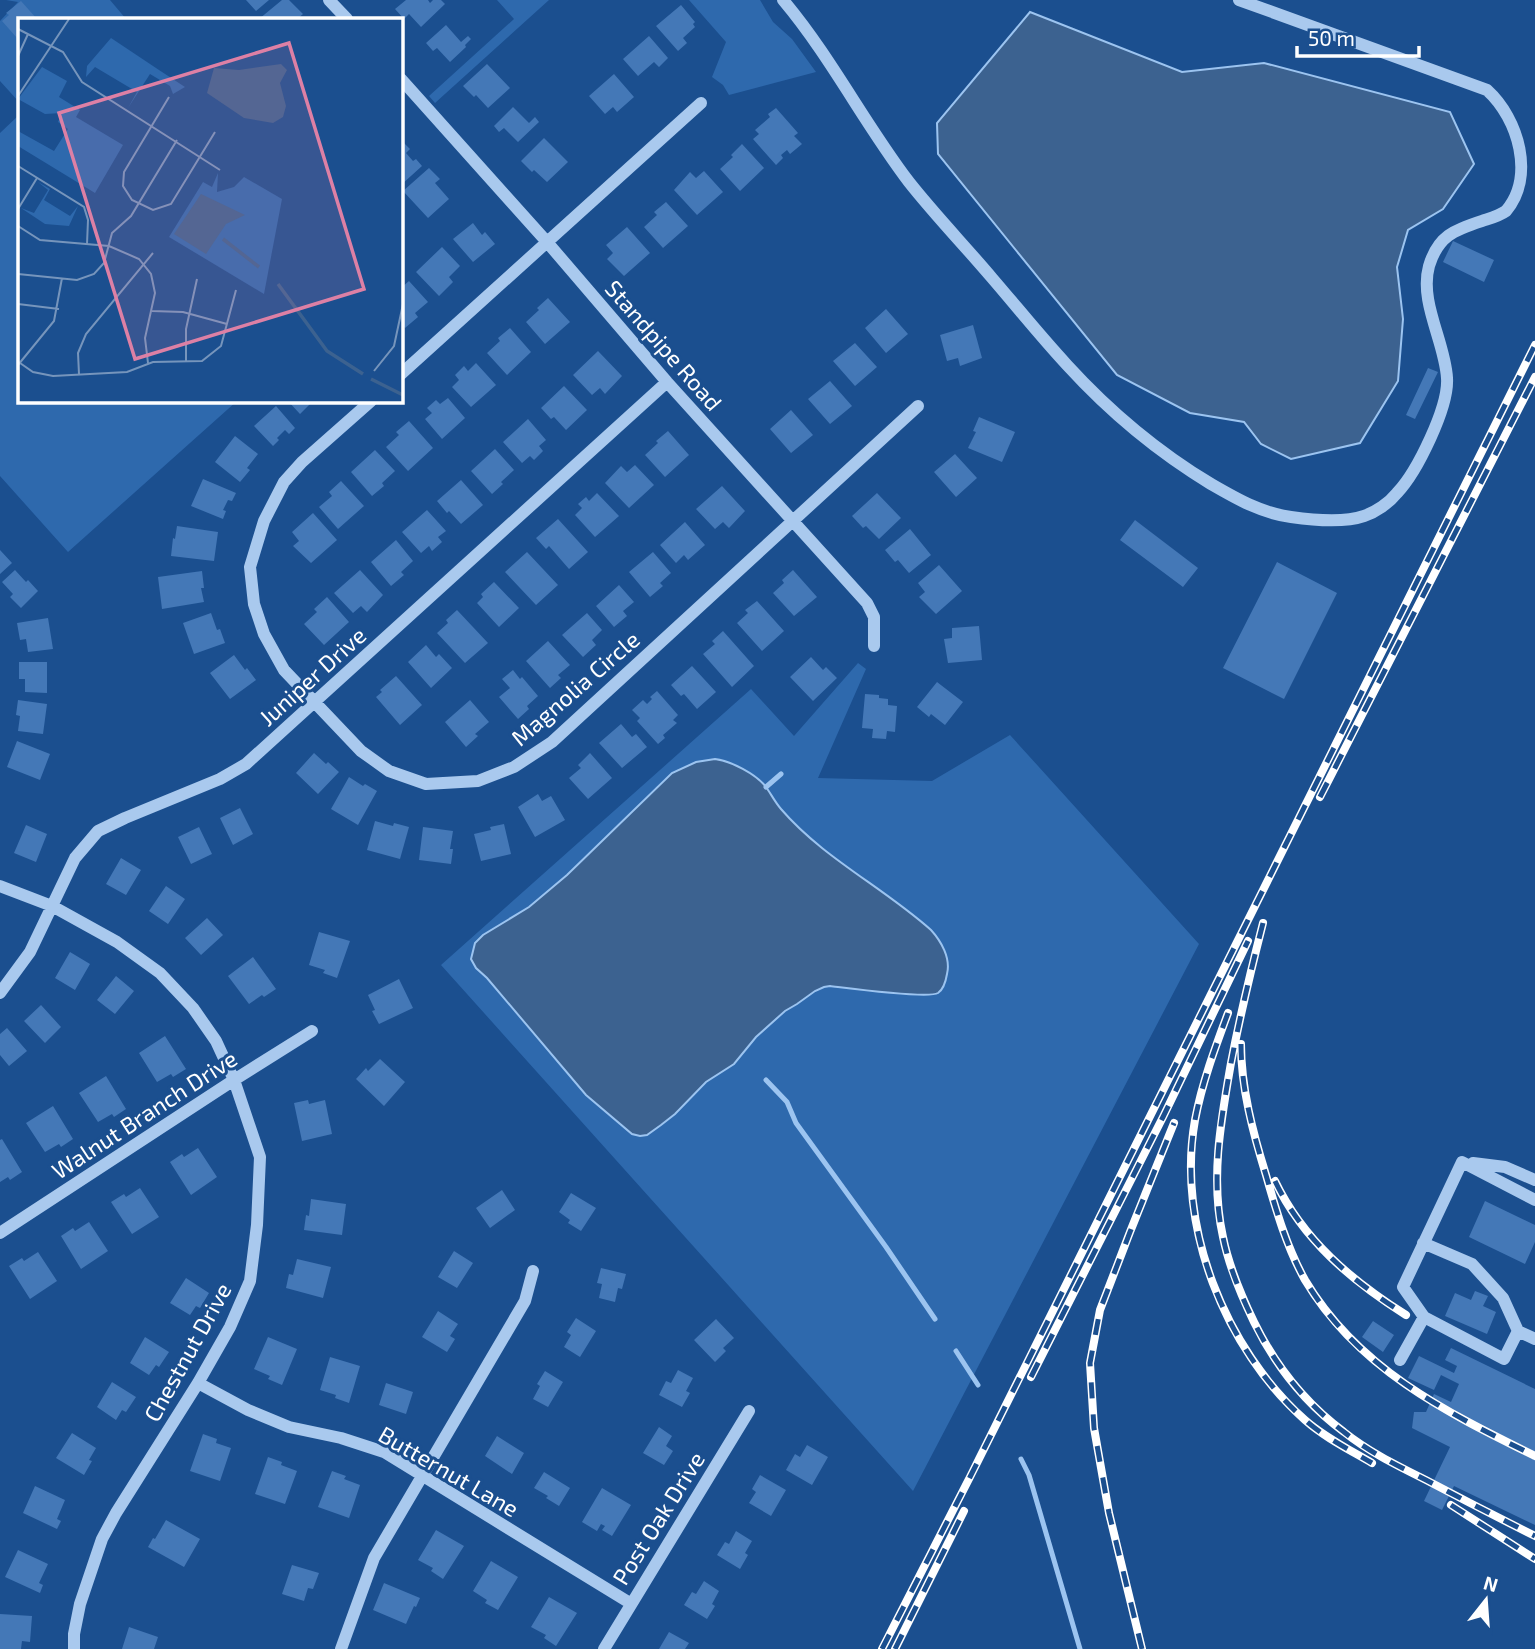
<svg xmlns="http://www.w3.org/2000/svg" width="1535" height="1649" font-family="'Exo 2',sans-serif">
<style>
.green{fill:#2e69ad}
.water{fill:#3c6290;stroke:#9cc4f0;stroke-width:2}
.lines{fill:none;stroke-linecap:round;stroke-linejoin:round}
.stream{stroke:#9cc4f0;stroke-width:5}
.building{fill:#4478b7}
.minor{stroke:#a9c9ee;stroke-width:12}
.rail-casing{stroke:#fff;stroke-width:8}
.rail{stroke:#1b4f8f;stroke-width:5;stroke-dasharray:16;stroke-linecap:butt}
.labels{text-anchor:middle;dominant-baseline:central;stroke-width:6;stroke-linejoin:round;paint-order:stroke}
.street-label{font-size:23px;fill:#fff;stroke:#1b4f8f}
.inset-river{fill:none;stroke:#3c6290;stroke-width:3.5}
.inset-road{fill:none;stroke:#7695bc;stroke-width:2}
.view{fill:#dd80a5;fill-opacity:0.15;stroke:#dd80a5;stroke-width:3.5}
.inset-edge{fill:none;stroke:#fff;stroke-width:3.5}
</style>
<rect width="100%" height="100%" fill="#1b4f8f"/>
<path class="green" d="M6,0H110L126,19H19V102L0,81V21L18,2Z
M497,0H549L435,103L429,96L514,19Z
M689,0H760L773,22L792,39L816,72L729,95L723,85L712,77L726,42Z
M19,115V401H237L68,552L0,476V133Z
M858,663L866,669L818,778L932,781L1010,735L1199,944L913,1491L441,965L751,689L794,736Z"/>
<path class="water" d="M1030,12L1182,72L1264,63L1450,112L1474,164L1443,209L1408,230L1397,267L1403,319L1398,381L1360,443L1291,459L1261,444L1244,422L1190,413L1117,375L938,154L937,123Z
M715,759C731,761 756,774 766,787C771,794 775,802 781,809C823,858 883,887 931,930C941,941 951,958 947,974C946,980 944,989 938,993C928,999 847,988 830,986L824,987L815,991L797,1004L785,1011L756,1037L734,1064L706,1082L675,1114L661,1125L647,1135L640,1136L632,1134L586,1095L487,978L476,968L471,959L475,943L483,935L529,907L567,875L672,773L696,762Z"/>
<g class="lines">
<path class="stream" d="M766,787L781,774
M766,1080L787,1102L796,1123L886,1247L935,1319
M956,1351L978,1385
M1021,1459L1029,1475L1080,1649"/>
</g>
<path class="building" d="M246,0H269L256,11Z
M282,0H289L303,14L297,19H259Z
M406,0H428L430,3L433,0H441L445,4L421,27L409,14L404,19L395,9Z
M21,1L37,19H19V36L17,38L2,21L9,15L6,13Z
M681,5L695,22L693,24L695,27L683,38L687,43L678,51L656,26Z
M446,25L461,42L468,36L471,39L465,45L466,47L450,62L437,48L433,51L426,43Z
M649,36L668,58L659,67L654,62L638,76L623,59Z
M487,64L510,88L488,108L476,95L474,97L463,86Z
M614,74L634,97L617,112L613,107L605,114L589,96Z
M513,107L529,123L535,117L539,122L518,142L504,128L499,132L494,126Z
M776,108L798,133L794,136L802,144L790,154L787,150L781,155L783,158L776,165L753,139L759,134L755,130L770,117L768,114Z
M544,138L568,162L547,182L534,170L532,172L521,161Z
M403,142L410,149L406,153L413,161L416,159L422,166L401,185V143Z
M742,144L764,168L740,191L720,169L733,157L731,155Z
M429,168L440,179L435,183L449,199L428,218L403,191Z
M704,171L723,192L697,215L674,190L690,172L696,178Z
M666,202L688,226L663,248L644,227L657,215L654,212Z
M473,223L482,235L485,232L495,244L473,262L453,239Z
M627,227L650,253L624,276L607,259L613,253L606,245Z
M1453,241L1494,260L1484,282L1443,262Z
M442,247L460,266L449,277L453,282L439,296L416,272Z
M409,281L428,302L415,313L418,317L405,328L401,323V288Z
M548,298L570,322L545,344L526,322L539,310L537,308Z
M886,309L908,334L886,353L865,328Z
M973,325L982,358L960,366L958,358L947,361L940,335Z
M510,328L531,352L507,375L487,353L500,341L498,338Z
M855,343L877,367L855,386L833,361Z
M598,351L622,376L605,394L600,388L592,395L573,375Z
M476,363L496,385L471,407L452,387L459,380L455,375L464,366L468,371Z
M1428,368L1438,372L1415,419L1406,415Z
M830,381L852,406L830,424L808,399Z
M564,386L587,410L566,430L554,417L551,419L541,408Z
M448,398L465,418L442,439L425,419L432,413L427,408L436,400L440,404Z
M288,401H319L316,404L313,401L300,414Z
M276,406L295,428L289,434L285,430L277,438L279,440L273,446L254,426Z
M791,410L813,435L791,453L770,429Z
M979,417L1015,432L1002,462L968,448L976,432L973,431Z
M528,419L546,440L539,446L543,451L534,460L530,456L522,463L503,442Z
M409,421L433,448L408,471L386,447L399,435L396,432Z
M668,431L689,455L665,477L645,455L658,443L656,441Z
M235,436L258,454L247,468L250,470L240,482L215,462Z
M495,449L514,470L501,482L503,484L492,494L471,471Z
M375,450L395,471L382,483L384,486L372,496L351,472Z
M955,454L977,478L956,497L934,472Z
M635,465L654,485L629,508L605,483L621,466L627,472Z
M203,479L236,493L232,501L228,500L223,510L226,511L223,519L191,506Z
M461,480L483,505L461,524L449,511L447,513L437,501Z
M341,481L364,506L338,529L319,507L332,496L329,492Z
M722,486L745,511L729,528L723,522L715,529L696,509Z
M597,493L619,516L595,537L575,515L582,508L578,504L586,497L589,501Z
M877,493L901,518L879,539L866,526L863,528L852,516Z
M427,510L446,531L438,537L442,542L432,551L429,546L421,553L402,532Z
M313,513L337,540L311,563L293,546L299,541L292,532Z
M558,519L588,552L569,569L549,546L546,549L536,538Z
M1135,520L1198,568L1183,587L1120,540Z
M685,522L705,545L688,560L684,555L676,563L660,545Z
M177,526L218,532L214,561L171,556L173,538L175,539Z
M910,529L931,555L909,573L898,560L895,562L885,550Z
M396,540L413,561L401,572L404,575L391,586L371,562Z
M0,550L12,563L0,574Z
M527,552L558,585L536,605L505,572Z
M653,552L671,573L660,583L663,586L650,597L629,572Z
M1277,562L1337,593L1284,699L1223,668Z
M939,565L962,591L936,614L919,597L925,592L918,583Z
M15,570L26,582L28,580L38,591L21,608L10,597L13,594L2,582Z
M360,570L383,595L367,612L361,606L353,613L334,593Z
M793,570L817,597L794,616L773,593L784,583L782,580Z
M202,571L204,588H201L204,602L162,609L158,577Z
M494,582L519,608L499,627L477,603L483,597L481,594Z
M619,585L634,602L623,611L627,616L614,627L596,606Z
M327,597L349,622L324,645L304,624L317,612L314,609Z
M757,601L784,631L762,651L737,623L748,613L745,610Z
M457,610L488,643L465,663L437,633L448,623L446,620Z
M211,613L217,630L220,629L225,643L194,654L183,623Z
M587,613L602,630L592,640L596,645L583,657L562,635Z
M48,618L53,649L28,652L26,639L20,640L17,623Z
M979,626L982,660L948,663L944,639L952,638V628Z
M723,631L754,666L732,687L703,654L715,644L712,641Z
M548,641L570,665L558,675L561,678L550,688L526,661Z
M426,645L436,657L439,654L452,668L431,688L408,662Z
M234,655L245,670L247,668L256,680L230,699L210,673Z
M811,657L823,670L826,667L837,678L813,701L790,677Z
M19,662H47V693L25,692V679H19Z
M692,666L716,692L697,709L684,694L681,696L671,685Z
M513,670L520,679L522,677L538,696L527,706L529,709L518,719L499,697L510,688L502,679Z
M396,676L422,705L400,725L376,697L382,692L380,690Z
M937,682L963,702L945,725L931,714L929,717L917,707Z
M657,691L678,715L673,720L677,723L663,735L665,738L658,744L637,721L640,718L632,710L643,700L647,704L652,699L650,697Z
M865,694L879,695V698L888,699V705L897,706L895,732L887,731L886,739L872,738L873,729L862,728Z
M18,700L47,704L43,734L18,731L20,716L16,715Z
M470,700L489,722L475,734L478,736L466,747L445,722Z
M621,724L632,737L636,734L647,747L622,768L599,743Z
M17,741L50,754L40,780L7,767Z
M314,753L326,764L328,762L339,772L318,794L296,773Z
M590,753L612,778L588,799L569,778L581,768L578,765Z
M349,777L363,786L365,784L377,791L358,825L331,809Z
M538,794L542,801L551,796L565,820L535,837L518,807Z
M240,808L253,834L233,845L220,818Z
M375,821L393,826L394,823L409,827L400,859L367,850Z
M504,824L511,854L481,861L474,834L491,830L490,827Z
M26,825L47,834L36,862L14,853Z
M199,827L212,854L191,864L178,837Z
M423,827L453,831L450,849H453L451,864L419,860Z
M121,858L141,870L126,895L106,884Z
M166,886L185,899L168,924L149,911Z
M207,918L223,935L201,955L185,938Z
M319,932L350,941L337,978L323,973L325,970L309,965Z
M70,952L90,964L75,990L55,978Z
M253,957L276,989L264,997L262,995L249,1004L228,976Z
M116,976L134,991L115,1014L97,1000Z
M399,979L413,1008L379,1024L372,1011L375,1010L368,995Z
M41,1005L61,1027L45,1043L24,1021Z
M7,1028L27,1051L9,1066L0,1055V1034Z
M165,1036L186,1069L173,1077L171,1074L157,1082L139,1053Z
M380,1059L405,1082L384,1106L356,1079L366,1068L368,1071Z
M106,1076L126,1109L114,1117L112,1114L98,1122L79,1093Z
M308,1100L309,1104L325,1100L332,1134L302,1141L294,1103Z
M53,1106L73,1139L61,1147L59,1144L45,1152L26,1123Z
M2,1139L22,1172L10,1180L8,1177L0,1182V1140Z
M198,1148L217,1177L191,1195L170,1162L182,1154L184,1157Z
M140,1188L159,1217L132,1234L111,1202L124,1194L126,1197Z
M502,1190L515,1210L490,1228L476,1208Z
M571,1193L596,1208L581,1231L568,1223L570,1220L559,1212Z
M311,1199L346,1204L342,1235L304,1230L306,1215L309,1216Z
M1485,1201L1535,1225V1242L1525,1264L1469,1237Z
M89,1222L108,1251L81,1269L61,1236L73,1228L75,1231Z
M454,1251L473,1263L457,1288L438,1277Z
M38,1252L57,1281L30,1299L9,1266L22,1258L24,1261Z
M297,1259L331,1267L323,1298L286,1288L289,1274L293,1275Z
M601,1268L626,1274L622,1289L618,1288L615,1302L599,1298L602,1284L597,1283Z
M186,1278L209,1293L200,1308L196,1306L190,1315L170,1303Z
M1475,1291L1488,1296L1483,1306L1496,1312L1487,1334L1445,1316L1455,1293L1471,1300Z
M438,1311L458,1324L450,1336L455,1339L447,1352L422,1337Z
M576,1318L596,1331L580,1357L564,1347L571,1335L567,1332Z
M716,1319L734,1338L723,1348L726,1351L715,1362L694,1340Z
M1373,1321L1394,1335L1383,1352L1362,1337Z
M145,1337L169,1352L159,1367L156,1365L149,1375L130,1363Z
M268,1337L297,1349L282,1385L268,1379L270,1376L254,1369Z
M1451,1348L1535,1389V1525L1454,1486L1442,1510L1424,1501L1450,1447L1412,1428L1414,1412H1426L1434,1394L1451,1402L1459,1384L1441,1375L1434,1390L1408,1378L1419,1356L1454,1373L1457,1366L1445,1360Z
M330,1357L360,1366L349,1403L335,1398L336,1395L320,1390Z
M678,1370L693,1378L686,1391L690,1393L682,1407L659,1395L666,1381L671,1383Z
M545,1371L563,1382L548,1407L533,1399L540,1386L537,1384Z
M112,1382L136,1397L126,1412L122,1410L116,1420L97,1407Z
M386,1383L413,1392L406,1414L379,1405Z
M659,1427L672,1436L666,1446L673,1451L664,1465L643,1453Z
M72,1433L96,1448L89,1460L92,1461L84,1475L56,1458Z
M203,1434L217,1439L216,1443L231,1448L220,1481L190,1471Z
M497,1436L524,1453L512,1474L485,1456Z
M807,1445L828,1457L812,1485L786,1470L795,1454L800,1457Z
M268,1457L282,1462L281,1465L297,1471L285,1504L255,1494Z
M332,1471L346,1476L344,1479L360,1485L349,1518L318,1507Z
M544,1472L570,1488L559,1506L546,1498L548,1496L534,1488Z
M760,1475L786,1490L771,1516L749,1503L756,1492L752,1489Z
M35,1486L65,1500L57,1519L61,1521L57,1529L23,1513Z
M602,1488L631,1505L612,1536L602,1530L605,1526L601,1524L597,1531L582,1522Z
M166,1520L200,1539L184,1567L148,1547L153,1538L155,1539Z
M436,1530L464,1546L443,1579L431,1571L433,1568L418,1560Z
M736,1531L752,1541L745,1553L748,1555L740,1569L717,1555L725,1542L729,1544Z
M18,1550L48,1564L39,1583L43,1585L40,1593L5,1577Z
M491,1561L518,1577L498,1610L485,1603L487,1600L473,1591Z
M292,1565L319,1573L313,1589L308,1588L304,1601L282,1594Z
M704,1581L719,1591L712,1604L715,1606L707,1619L684,1605L692,1592L696,1594Z
M384,1583L420,1598L416,1607L414,1606L406,1624L373,1610Z
M549,1597L577,1613L556,1646L544,1638L546,1635L531,1627Z
M0,1614L32,1616L30,1642L22,1641L21,1649H0Z
M129,1627L158,1637L154,1649H122Z
M669,1632L689,1643L685,1649H659Z"/>
<g class="lines">
<path class="minor" d="M329,0L347,19
M783,0C831,57 864,123 909,182C935,215 965,246 992,278C1017,307 1041,337 1067,365C1109,411 1158,452 1211,484C1237,499 1261,513 1291,517C1312,520 1344,523 1364,516C1376,512 1389,503 1397,493C1417,472 1449,407 1447,378C1445,342 1419,302 1429,266C1438,236 1454,230 1482,221C1491,218 1499,216 1506,211C1535,177 1519,119 1487,90L1239,0
M401,79L547,242L667,382L867,603L874,617V646
M401,374L701,103
M371,401L302,462L284,482L264,521L250,567L254,604L264,634L284,670L361,751L389,771L426,784L478,781L514,767L552,742L918,406
M0,886L52,906L117,942L160,973L193,1008L216,1041L234,1080L260,1157L257,1225L250,1281L230,1327L198,1383L116,1513L102,1539L80,1604L74,1634V1649
M0,993L30,952L75,858L98,831L125,818L220,779L246,764L667,382
M1473,1163L1505,1167L1535,1180
M1535,1200L1462,1162L1403,1287L1424,1317L1504,1359L1518,1331L1535,1339
M0,1233L234,1080L312,1031
M1423,1243L1472,1264L1503,1298L1518,1331
M1400,1360L1424,1317
M198,1383L248,1410L289,1427L341,1438L384,1452L630,1603
M341,1649L374,1558L525,1301L533,1271
M604,1649L749,1411"/>
<g class="rail-casing">
<path id="rail" d="M1320,797L1535,377
M1263,923C1251,970 1240,1016 1231,1063C1221,1120 1210,1179 1223,1237C1229,1267 1241,1295 1254,1322C1275,1365 1305,1403 1344,1432C1369,1452 1398,1466 1426,1480C1462,1499 1499,1518 1535,1536
M1228,1013C1215,1048 1202,1083 1195,1120C1176,1226 1225,1349 1305,1420C1324,1437 1350,1450 1372,1463
M1241,1044C1241,1088 1253,1133 1266,1175C1276,1210 1287,1248 1305,1280C1358,1369 1446,1412 1535,1456
M1275,1181C1303,1240 1352,1281 1406,1315
M1031,1377L1163,1117L1248,941
M1451,1505L1535,1559
M882,1649L970,1477L1535,345
M895,1649L964,1511
M1142,1649L1109,1513L1094,1428L1090,1363L1100,1310L1130,1232L1174,1123"/>
</g>
<use href="#rail" class="rail"/>
</g>
<g class="labels">
<g class="street-label">
<text transform="translate(664 345) rotate(49)">Standpipe Road</text>
<text transform="translate(312 676) rotate(-42)">Juniper Drive</text>
<text transform="translate(575 688) rotate(-41)">Magnolia Circle</text>
<text transform="translate(144 1114) rotate(-33)">Walnut Branch Drive</text>
<text transform="translate(187 1352) rotate(-61)">Chestnut Drive</text>
<text transform="translate(449 1471) rotate(30)">Butternut Lane</text>
<text transform="translate(658 1518) rotate(-58)">Post Oak Drive</text>
</g>
</g>
<g transform="translate(18 18)">
<rect width="385" height="385" fill="#1b4f8f"/>
<path d="M93,20L141,52L167,69L155,76L152,68L132,56L110,90L119,74L77,49L68,59L69,48ZM24,49L49,63L41,79L62,92L58,99L105,127L77,175L0,128V113L36,133L50,111L40,104L44,95L27,96L0,81ZM200,155L199,174L216,169L226,159L264,181L246,276L151,219L185,164L194,169ZM20,164L32,171L26,182L52,198L60,188L51,208L27,206L3,190L16,195L30,172Z" fill="#2e69ad"/>
<path d="M263,46L269,52L262,65L268,88L265,99L255,105L226,100L189,75L196,50L221,52ZM183,176L227,197L208,206L188,236L156,216Z" fill="#3c6290"/>
<path class="inset-river" d="M205,221L241,249M260,266L309,333L345,356M353,361L385,377"/>
<path class="inset-road" d="M0,11L45,34L64,64L202,152M0,38L10,16M0,78L51,1M151,79L106,154L105,168L114,182L135,192L153,186L197,114M0,148L66,189L70,202L69,226M0,191L19,160M0,208L22,222L91,228L121,241L133,256L137,275L127,320L130,345M0,256L59,262L76,256L86,245L94,215L113,198L159,122M0,286L41,291M134,293L165,294L209,306M168,343V311L179,261M2,345L15,354L35,358L109,354L135,344L184,343L203,328L218,272M0,347L36,303L44,260M356,353L376,328L385,286M61,356L60,335L68,316L135,235"/>
<path class="view" d="M271,25L346,271L117,341L41,95Z"/>
<rect width="385" height="385" class="inset-edge"/>
</g>
<g transform="translate(1486 1600) rotate(17)" stroke="#1b4f8f" stroke-width="5" paint-order="stroke">
<path d="M0-5L12 26L0 18L-12 26Z" fill="#ffffff"/>
<text y="-10" font-size="19" font-weight="bold" text-anchor="middle" fill="#ffffff">N</text>
</g>
<path d="M1297 46v10h122v-10" fill="none" stroke="#ffffff" stroke-width="3.5"/>
<text x="1308" y="46" font-size="21" fill="#ffffff" stroke="#1b4f8f" stroke-width="5" paint-order="stroke">50 m</text>
</svg>
